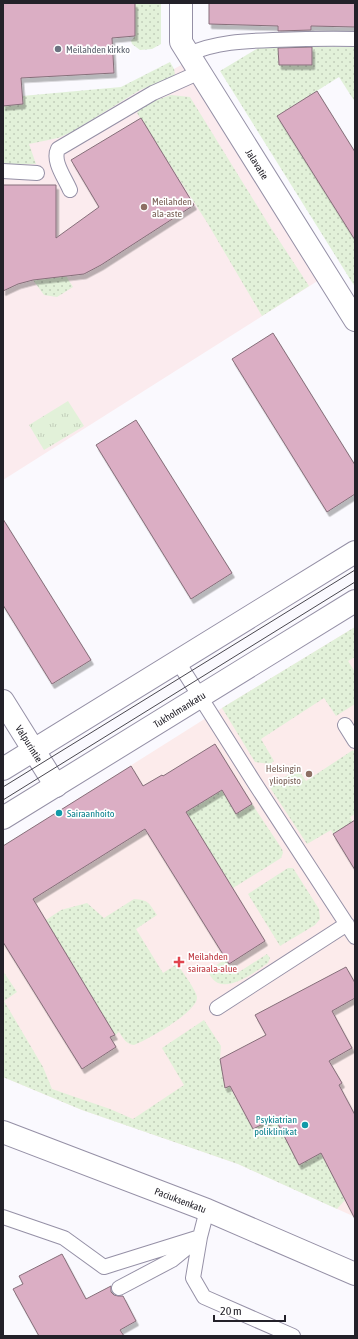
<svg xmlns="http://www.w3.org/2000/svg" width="358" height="1339" font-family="'Asap Condensed',sans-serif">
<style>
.education{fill:#fbebee}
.medical{fill:#fcebeb}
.grass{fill:url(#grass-dots)}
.park{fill:url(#park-tufts)}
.building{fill:#dbaec4;stroke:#866f7a;filter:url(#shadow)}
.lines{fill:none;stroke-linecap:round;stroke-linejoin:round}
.service-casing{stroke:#9590a6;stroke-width:16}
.minor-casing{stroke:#9590a6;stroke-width:24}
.primary-casing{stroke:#9590a6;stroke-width:24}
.service{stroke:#fff;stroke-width:14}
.minor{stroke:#fff;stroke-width:22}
.primary{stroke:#fff;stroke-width:22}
.tram{stroke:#49474f;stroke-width:1}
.worship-dot{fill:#6b7280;stroke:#fff;stroke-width:1.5}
.education-dot{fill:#8d6e63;stroke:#fff;stroke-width:1.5}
.culture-dot{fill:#0f9aa8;stroke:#fff;stroke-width:1.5}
.health-dot{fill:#e0444e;stroke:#fff;stroke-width:1.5}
.labels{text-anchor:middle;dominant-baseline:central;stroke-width:3.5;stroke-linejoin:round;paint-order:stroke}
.worship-label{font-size:10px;fill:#5b616d;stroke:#fff;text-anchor:start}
.street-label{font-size:10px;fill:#232129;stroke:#fff}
.education-label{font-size:10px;fill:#785e54;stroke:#fff;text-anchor:start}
.culture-label{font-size:10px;fill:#0d838f;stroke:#fff;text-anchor:start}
.health-label{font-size:10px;fill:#be3a42;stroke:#fff;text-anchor:start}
</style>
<defs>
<pattern id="grass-dots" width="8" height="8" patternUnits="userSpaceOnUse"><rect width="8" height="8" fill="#e2f1d9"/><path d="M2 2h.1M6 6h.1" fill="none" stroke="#c2ceba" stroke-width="1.8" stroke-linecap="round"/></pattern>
<pattern id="park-tufts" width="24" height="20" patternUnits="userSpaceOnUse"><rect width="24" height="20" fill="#e2f1d9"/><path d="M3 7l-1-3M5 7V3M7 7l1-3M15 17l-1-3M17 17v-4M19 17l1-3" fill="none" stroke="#c2ceba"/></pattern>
<filter id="shadow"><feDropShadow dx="2.5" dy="4.5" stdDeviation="0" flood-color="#0004"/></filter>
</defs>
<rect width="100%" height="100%" fill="#faf9fe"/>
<path class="education" d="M192,59L327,275L3,480V138L47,140L58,138L72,132L140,90L172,78L174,74V69Z"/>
<path class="medical" d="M355,627V1217L238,1164L82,1110L3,1077V846L222,708Z"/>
<path class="grass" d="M135,3H161V44L152,49L140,50L132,44L131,41L135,36Z
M263,45L355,47V102L339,77L277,116L355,240V287L220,71Z
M170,62L174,69L175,74L172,78L140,90L72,132L58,138L29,144L36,164L3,165V106L23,104L22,96L121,87Z
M171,95L190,97L269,225L309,286L262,316L208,224L137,113L142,105Z
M66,276L73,287L57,297L44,295L33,280Z
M355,627V657L348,661L355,672V704L336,716L324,698L261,739L274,761L270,764L255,762L222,708Z
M353,750L355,753V814L350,817L353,822L333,834L331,830L307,844L269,786L298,769L306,781Z
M222,790L236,813L252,804L282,849L283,853L281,858L233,888L186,812Z
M288,868H293L319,909L320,919L315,925L280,946L248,894Z
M134,899C149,900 149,903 157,915L136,929L163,973L177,964C182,971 196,990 197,997C199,1011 147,1040 134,1045C126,1044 123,1038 119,1032L115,1035L46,920L61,910L87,903L104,918Z
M267,954L270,958L268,963C256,971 233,989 218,983C213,981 210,975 207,971L226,959L236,974Z
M3,971L17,992L4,1001L43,1067L52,1089L110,1109L133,1119L184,1085L162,1048L204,1020L221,1046L220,1059L227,1071L222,1074L225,1088L229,1086L253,1129L273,1114L320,1151L345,1200L337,1209L238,1164L82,1110L3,1077Z"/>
<path class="park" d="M68,401L84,426L44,450L29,425Z"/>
<path class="building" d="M3,3H135V36L112,38L114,73L21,78L23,104L3,106Z
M209,3H355V27L311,26V30L278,31V26L209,24Z
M312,47V65H279L278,48Z
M317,91L355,152V240L277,116Z
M141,118L194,205L101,265L84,274L33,280L18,284L3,291V185H56V238L99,207L71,160Z
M273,333L355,465V494L327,512L232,359Z
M136,420L232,573L191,599L96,445Z
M3,519L91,660L52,684L3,605Z
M215,744L252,804L236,814L222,790L186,812L265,941L229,964L145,829L33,899L115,1035L110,1037L116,1047L82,1069L3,942V846L131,766L143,786L162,775L163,776Z
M355,820V870L333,834Z
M346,967L355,983V998L332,1011L352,1048L329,1061L342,1083L339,1085L355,1115V1219L321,1153L299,1165L275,1118L253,1129L230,1086L225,1088L220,1059L266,1035L255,1015Z
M62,1254L86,1299L111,1286V1292L114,1295L118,1296H123L136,1321L120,1330L124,1336H39L13,1289L23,1284L19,1276Z"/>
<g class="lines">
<g class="service-casing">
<path id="service" d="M189,54C216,42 244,41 273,40C300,39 327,38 355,39
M3,171L37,173
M70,190C65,178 52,161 58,149L153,93L200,72
M178,662L254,782L355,937
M345,725L355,741
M217,1008L347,924
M207,1210L200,1237L193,1278L204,1297L293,1336
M3,1217L64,1238L104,1267L200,1237
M119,1288L172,1260L194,1242"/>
</g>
<g class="minor-casing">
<g id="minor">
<path id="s1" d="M181,3V42L355,320"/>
<path id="s2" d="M3,701L56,786"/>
</g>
</g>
<g class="primary-casing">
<g id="primary">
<path d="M3,769L355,552"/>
<path id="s3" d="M3,818L355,601"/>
<path id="s4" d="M3,1132L207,1210L355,1274"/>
</g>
</g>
<use href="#service" class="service"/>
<use href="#minor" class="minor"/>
<use href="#primary" class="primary"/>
<path class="tram" d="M3,787L355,570
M3,800L355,582"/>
</g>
<circle class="worship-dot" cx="58" cy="49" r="4"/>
<g class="education-dot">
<circle cx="144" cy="207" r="4"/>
<circle cx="309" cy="774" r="4"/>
</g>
<g class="culture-dot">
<circle cx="59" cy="813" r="4"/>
<circle cx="305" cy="1125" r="4"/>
</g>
<path class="health-dot" d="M177 956h4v4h4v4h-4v4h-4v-4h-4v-4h4z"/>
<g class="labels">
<g class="worship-label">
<text x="66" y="49">Meilahden kirkko</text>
</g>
<g class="street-label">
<text stroke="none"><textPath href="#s1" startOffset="183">Jalavatie</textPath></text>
<text stroke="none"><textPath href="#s3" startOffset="207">Tukholmankatu</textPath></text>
<text stroke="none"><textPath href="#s2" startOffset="50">Valpurintie</textPath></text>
<text stroke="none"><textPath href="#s4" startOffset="190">Paciuksenkatu</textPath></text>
</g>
<g class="education-label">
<text x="152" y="201">Meilahden<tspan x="152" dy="12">ala-aste</tspan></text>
<text x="301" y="768" text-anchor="end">Helsingin<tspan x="301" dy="12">yliopisto</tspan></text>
</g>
<g class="culture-label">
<text x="67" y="813">Sairaanhoito</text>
<text x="297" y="1119" text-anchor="end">Psykiatrian<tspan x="297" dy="12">poliklinikat</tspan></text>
</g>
<g class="health-label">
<text x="188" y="956">Meilahden<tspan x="188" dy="12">sairaala-alue</tspan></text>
</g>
</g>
<rect width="358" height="1339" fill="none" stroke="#232129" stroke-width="8"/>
<path d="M214 1315v6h71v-6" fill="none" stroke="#232129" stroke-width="2"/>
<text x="220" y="1315" font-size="12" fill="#232129" stroke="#ffffff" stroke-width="3" paint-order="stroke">20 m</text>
</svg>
